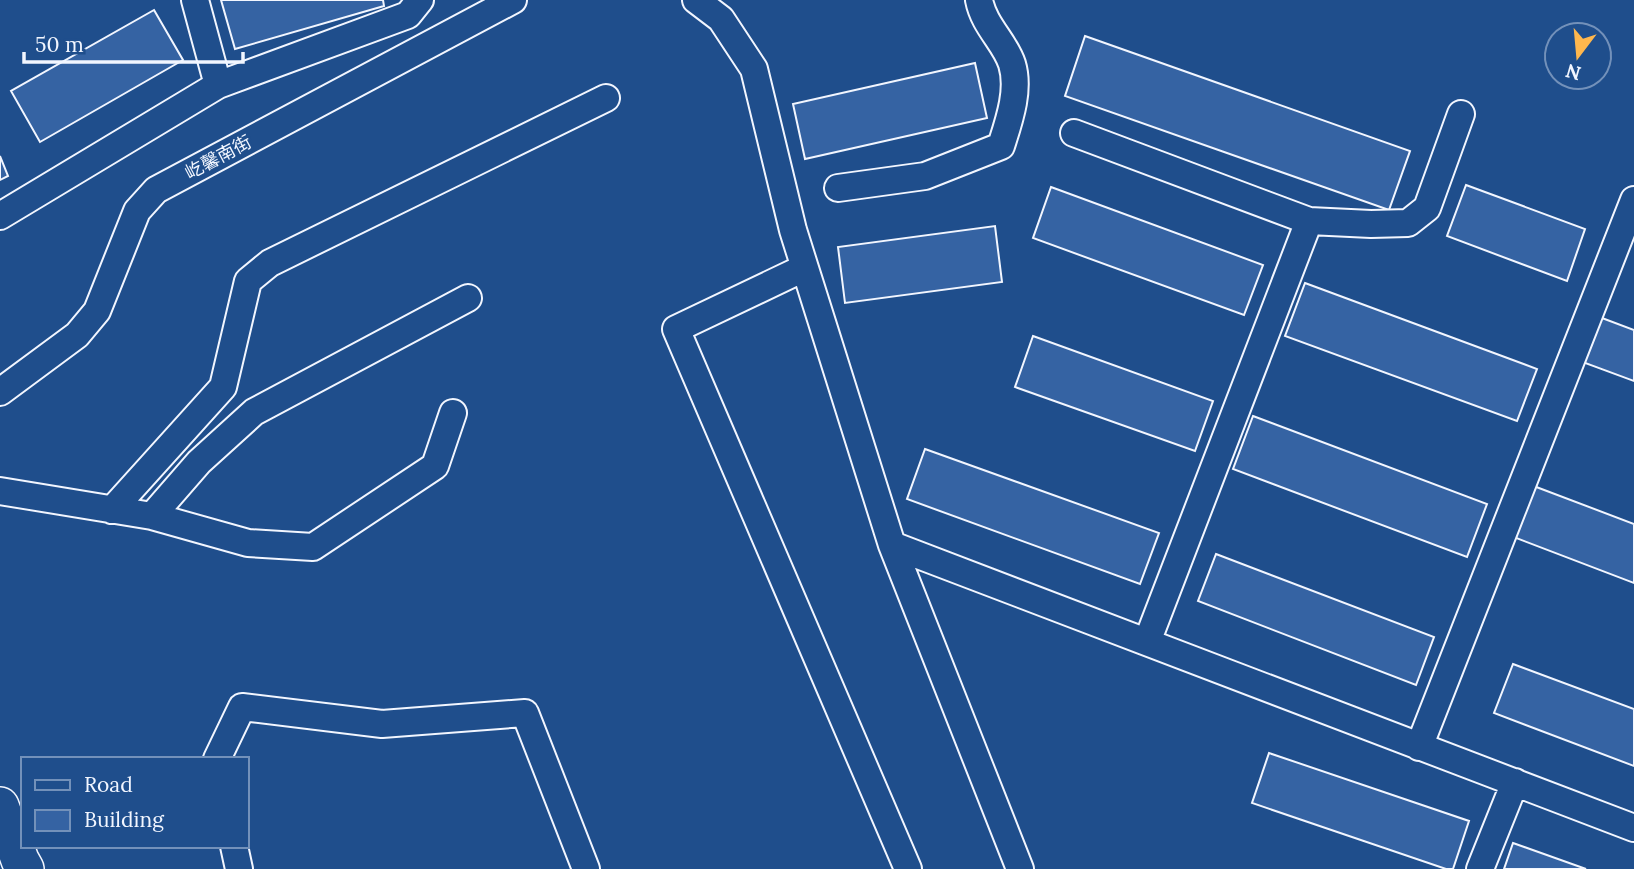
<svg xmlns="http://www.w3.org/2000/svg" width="1634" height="869" font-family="Lora,'Noto Sans SC',serif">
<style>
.building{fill:#3563a3;stroke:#f2f6ff;stroke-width:2}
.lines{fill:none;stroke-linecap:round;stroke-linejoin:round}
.street-casing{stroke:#f2f6ff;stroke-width:30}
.secondary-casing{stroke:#f2f6ff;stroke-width:40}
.street{stroke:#1f4e8c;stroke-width:26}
.secondary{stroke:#1f4e8c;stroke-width:37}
.labels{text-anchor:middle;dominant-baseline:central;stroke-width:5;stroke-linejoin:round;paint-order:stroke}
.street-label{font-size:18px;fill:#f2f6ff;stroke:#1f4e8c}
</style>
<rect width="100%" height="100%" fill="#1f4e8c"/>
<path class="building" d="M221,0H383L384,6L235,49Z
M154,10L183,60L40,142L11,91Z
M1085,36L1410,151L1389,210L1065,96Z
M975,63L987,118L805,159L793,104Z
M0,156L8,176L0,180Z
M1466,185L1585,229L1567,281L1447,236Z
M1051,187L1263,265L1244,315L1033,238Z
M995,226L1002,282L845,303L838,247Z
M1305,283L1537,369L1517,421L1285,336Z
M1594,315L1634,330V381L1577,360Z
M1033,336L1213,401L1195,451L1015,387Z
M1253,416L1487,504L1467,557L1233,469Z
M925,449L1159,533L1140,584L907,499Z
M1531,485L1634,524V583L1511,536Z
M1216,554L1434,637L1416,685L1198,601Z
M1513,664L1634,709V766L1494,713Z
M1269,753L1469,821L1453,869H1446L1252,803Z
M1513,843L1586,869H1504Z"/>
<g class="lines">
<g class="street-casing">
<path id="street" d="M195,0L218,85
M696,0L721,19L754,69L793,230L892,545L1020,869
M1074,133L1309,221
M838,188L925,176L1001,146C1009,121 1020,90 1012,64C1005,42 984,26 979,0
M0,216L218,85L408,15L420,0
M804,268L676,329L908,869
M0,392L77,335L97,311L137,211L156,190L513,0
M0,491L152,516L248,543L313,547L435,466L453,413
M112,510L223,387L248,281L270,263L606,98
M152,516L199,462L254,412L468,298
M892,545L1634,828
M1147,642L1309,221L1371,224L1408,223L1427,208L1461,114
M1419,747L1634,200
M217,759L242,707L382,724L525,713L586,869
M234,846L239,869
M1480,869L1515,782"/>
</g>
<g class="secondary-casing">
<path id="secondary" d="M0,806L20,860L25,869"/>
</g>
<use href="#street" class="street"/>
<use href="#secondary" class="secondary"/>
</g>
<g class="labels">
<g class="street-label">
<text transform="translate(218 157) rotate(-28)">屹馨南街</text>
</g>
</g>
<rect x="21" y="757" width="228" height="91" fill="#1f4e8c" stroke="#7391ba" stroke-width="2"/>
<rect x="35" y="780" width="35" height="10" fill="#1f4e8c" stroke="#7391ba" stroke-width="2"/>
<text x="84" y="792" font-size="21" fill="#f2f6ff">Road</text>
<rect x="35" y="810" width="35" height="21" fill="#3563a3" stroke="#7391ba" stroke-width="2"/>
<text x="84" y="827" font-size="21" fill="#f2f6ff">Building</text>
<g transform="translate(1578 56) rotate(196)"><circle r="33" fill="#1f4e8c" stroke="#7391ba" stroke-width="2"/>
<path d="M0-5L12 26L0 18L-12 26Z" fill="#ffb74d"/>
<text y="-10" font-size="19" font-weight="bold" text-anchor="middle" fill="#f2f6ff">N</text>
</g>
<path d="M24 52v10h219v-10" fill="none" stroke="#f2f6ff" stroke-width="3.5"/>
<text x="35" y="52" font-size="21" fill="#f2f6ff" stroke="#1f4e8c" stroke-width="5" paint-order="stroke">50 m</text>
</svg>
